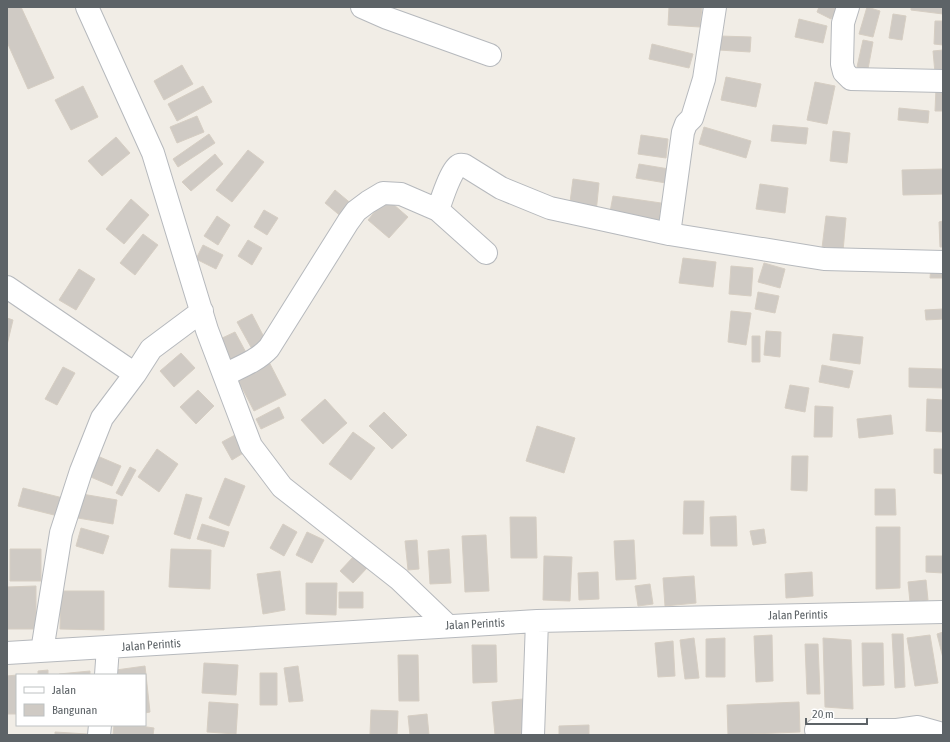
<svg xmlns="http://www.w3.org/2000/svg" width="950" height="742" font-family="'Asap Condensed',sans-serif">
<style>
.building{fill:#cfcac4;stroke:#d6cec3}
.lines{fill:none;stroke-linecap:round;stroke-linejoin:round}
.minor-casing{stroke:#b6b9bd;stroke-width:24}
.minor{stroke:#fff;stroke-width:22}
.labels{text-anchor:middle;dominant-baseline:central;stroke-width:3.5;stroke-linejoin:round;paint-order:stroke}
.street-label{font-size:12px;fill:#5d6367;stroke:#fff}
</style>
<rect width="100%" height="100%" fill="#f1ede6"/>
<path class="building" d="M7,7H21L54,78L28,89L7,42Z
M669,7H702L700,27L668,25Z
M819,7H838L831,19L817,12Z
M867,7L880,11L873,37L859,34Z
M911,7H943V14L911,10Z
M893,14L906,16L902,40L889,38Z
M799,19L827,26L823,43L795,37Z
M935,21H943V45L934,44Z
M720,36L751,37L750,52L719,50Z
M863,40L873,42L868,69L857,67Z
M652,44L693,54L689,68L649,59Z
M943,50V72L935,73L933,51Z
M182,65L193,84L164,100L154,81Z
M726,77L761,84L756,107L721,100Z
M815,82L835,86L827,124L807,120Z
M83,86L98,117L71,130L55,100Z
M203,86L212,102L177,121L168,104Z
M936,88H943V111H935Z
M899,108L929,111L928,123L898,120Z
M197,116L204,132L177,143L170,127Z
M773,125L808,128L806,144L771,141Z
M704,127L751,141L746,158L699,144Z
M833,131L850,133L847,163L830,161Z
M209,134L215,143L178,167L173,159Z
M641,135L668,139L666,158L638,154Z
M116,137L130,153L102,176L88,161Z
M248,150L264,162L232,202L216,190Z
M215,154L223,164L191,191L182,182Z
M639,164L669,169L666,183L636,178Z
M943,169V194L903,195L902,170Z
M573,179L599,183L596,213L569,210Z
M760,184L788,188L785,213L756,209Z
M335,190L354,206L343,218L325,203Z
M613,196L661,203L659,220L610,212Z
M386,198L408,217L389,238L368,220Z
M131,199L149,215L124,244L106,229Z
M264,210L278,218L267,235L254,227Z
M217,216L230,225L218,245L204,236Z
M826,216L846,218L843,251L822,248Z
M943,221V247H940L939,222Z
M143,234L158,245L135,275L120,263Z
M248,240L262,248L252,265L238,256Z
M203,245L223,255L216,269L196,259Z
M683,258L716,262L713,287L679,283Z
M764,263L785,269L780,288L758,282Z
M731,266L753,268L751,296L729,294Z
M943,266V278H930L931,267Z
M79,269L95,279L76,310L59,300Z
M758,292L779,296L775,313L755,309Z
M943,309V319L926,320L925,310Z
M731,311L751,313L746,345L728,342Z
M252,314L266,341L252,349L237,322Z
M7,318L13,320L7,345Z
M766,331L781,332L780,357L764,355Z
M235,332L249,358L231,367L218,340Z
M833,334L863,337L860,364L830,360Z
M752,336H760V362H752Z
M181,353L195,368L174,387L160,371Z
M268,360L286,395L254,411L236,376Z
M822,365L853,371L849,388L819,382Z
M63,367L75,373L57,405L45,399Z
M909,368L943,369V388L909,387Z
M790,385L809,388L805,412L785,408Z
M198,390L214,406L196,424L180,407Z
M325,399L347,423L323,444L301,420Z
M927,399L943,400V432L926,431Z
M815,406L833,407L832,437H814Z
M279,407L284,418L261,429L256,419Z
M384,412L407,435L392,449L369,426Z
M891,415L893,434L859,438L857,419Z
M537,426L575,438L564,473L526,461Z
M353,432L375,448L351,480L329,464Z
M235,435L245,452L232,460L222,442Z
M157,449L178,464L159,492L138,477Z
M934,449H943V474L934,473Z
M95,455L121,466L112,486L86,475Z
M792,456H808L807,491L791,490Z
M130,467L136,470L122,496L116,493Z
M225,478L245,486L229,526L209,518Z
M23,488L63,498L58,516L18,506Z
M875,489H895L896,515H875Z
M82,494L117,500L113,524L78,518Z
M186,494L202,498L190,539L174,534Z
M684,501H704L703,534H683Z
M736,516L737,546H711L710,517Z
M510,517H536L537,558H511Z
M202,524L229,532L224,547L197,539Z
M283,524L297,532L284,556L270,548Z
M876,527H900V588L876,589Z
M81,528L109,536L103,554L76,546Z
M764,529L766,543L753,545L750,531Z
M307,532L324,540L312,563L296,555Z
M486,535L489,591L465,592L462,536Z
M417,540L419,569L408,570L405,541Z
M634,540L636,579L616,580L614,541Z
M10,549H41V581H10Z
M171,549L211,550L210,589L169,587Z
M449,549L451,583L430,584L428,551Z
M354,556L367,568L353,583L340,571Z
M544,556L572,557L570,601L543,600Z
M926,556H943V573L926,572Z
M280,571L285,610L263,614L257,574Z
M598,572L599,599L579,600L578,573Z
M812,572L813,596L786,598L785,574Z
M694,576L696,603L665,606L663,578Z
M926,580L928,600L910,602L908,582Z
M306,583H337L336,615L306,614Z
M650,584L653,604L638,606L635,586Z
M36,586V629H7V587Z
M61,591H104V630L60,629Z
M339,592H363V608H339Z
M943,632V658L937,634Z
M892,634H903L905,687L895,688Z
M772,635L773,681L756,682L754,636Z
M930,635L938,683L915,686L907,638Z
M694,638L699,678L685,679L680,640Z
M725,638V677H706V639Z
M823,638L851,640L853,709L825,707Z
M673,641L675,676L658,677L655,643Z
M862,643H883L884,685L863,686Z
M805,644H818L820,694H807Z
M472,645H496L497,682L473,683Z
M398,655H418L419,701H399Z
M204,663L238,665L236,695L202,693Z
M145,666L150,712L145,713V675H116V670Z
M298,666L303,701L289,702L284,668Z
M48,670V675H38V671Z
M90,671V675H59V674Z
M260,673H277V705H260Z
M17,675V714H7V676Z
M523,699L526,734L495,735L492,702Z
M209,702L238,704L236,734L207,732Z
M799,702L800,732L728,735L727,705Z
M371,710L398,711L397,735L370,734Z
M427,714L429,735H410L408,716Z
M114,725H133L154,728L153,735H113Z
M589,725V735H559V726Z
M55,732L87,734V735H55Z"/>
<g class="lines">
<g class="minor-casing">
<path id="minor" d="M87,7L153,153L207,330L251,446L282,487L399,579L447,625
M362,7L387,18L490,55
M848,7L843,23L842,64L844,72L851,79L943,81
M438,210C441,201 451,170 458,166C460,164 462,165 464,165L501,188L550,208L669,234L824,259L943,262
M669,234L683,132L686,124L692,118L704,79L715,7
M7,287L135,374
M224,375C240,367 257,361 269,348L348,222L356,211L368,202L383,193L401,194L438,210L486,253
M42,651L61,533L81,471L102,418L135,374L151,349L202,311
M7,653L537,621L943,612
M106,675L108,647
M816,730H897L918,727L943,734
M99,735L100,725
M533,735L537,621"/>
</g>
<use href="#minor" class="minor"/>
</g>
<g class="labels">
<g class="street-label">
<text transform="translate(798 615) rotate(-1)">Jalan Perintis</text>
<text transform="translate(475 624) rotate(-3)">Jalan Perintis</text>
<text transform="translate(151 645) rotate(-4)">Jalan Perintis</text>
</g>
</g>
<rect width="950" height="742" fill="none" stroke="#5d6367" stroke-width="16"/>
<rect x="16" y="674" width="130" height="52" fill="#ffffff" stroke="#bec1c2"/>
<rect x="24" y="687" width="20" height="6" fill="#ffffff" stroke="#bec1c2"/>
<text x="52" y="694" font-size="12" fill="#5d6367">Jalan</text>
<rect x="24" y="704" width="20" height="12" fill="#cfcac4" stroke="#bec1c2"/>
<text x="52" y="714" font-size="12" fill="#5d6367">Bangunan</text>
<path d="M806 718v6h61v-6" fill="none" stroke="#5d6367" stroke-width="2"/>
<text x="812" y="718" font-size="12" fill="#5d6367" stroke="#ffffff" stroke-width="3" paint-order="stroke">20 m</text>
</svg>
